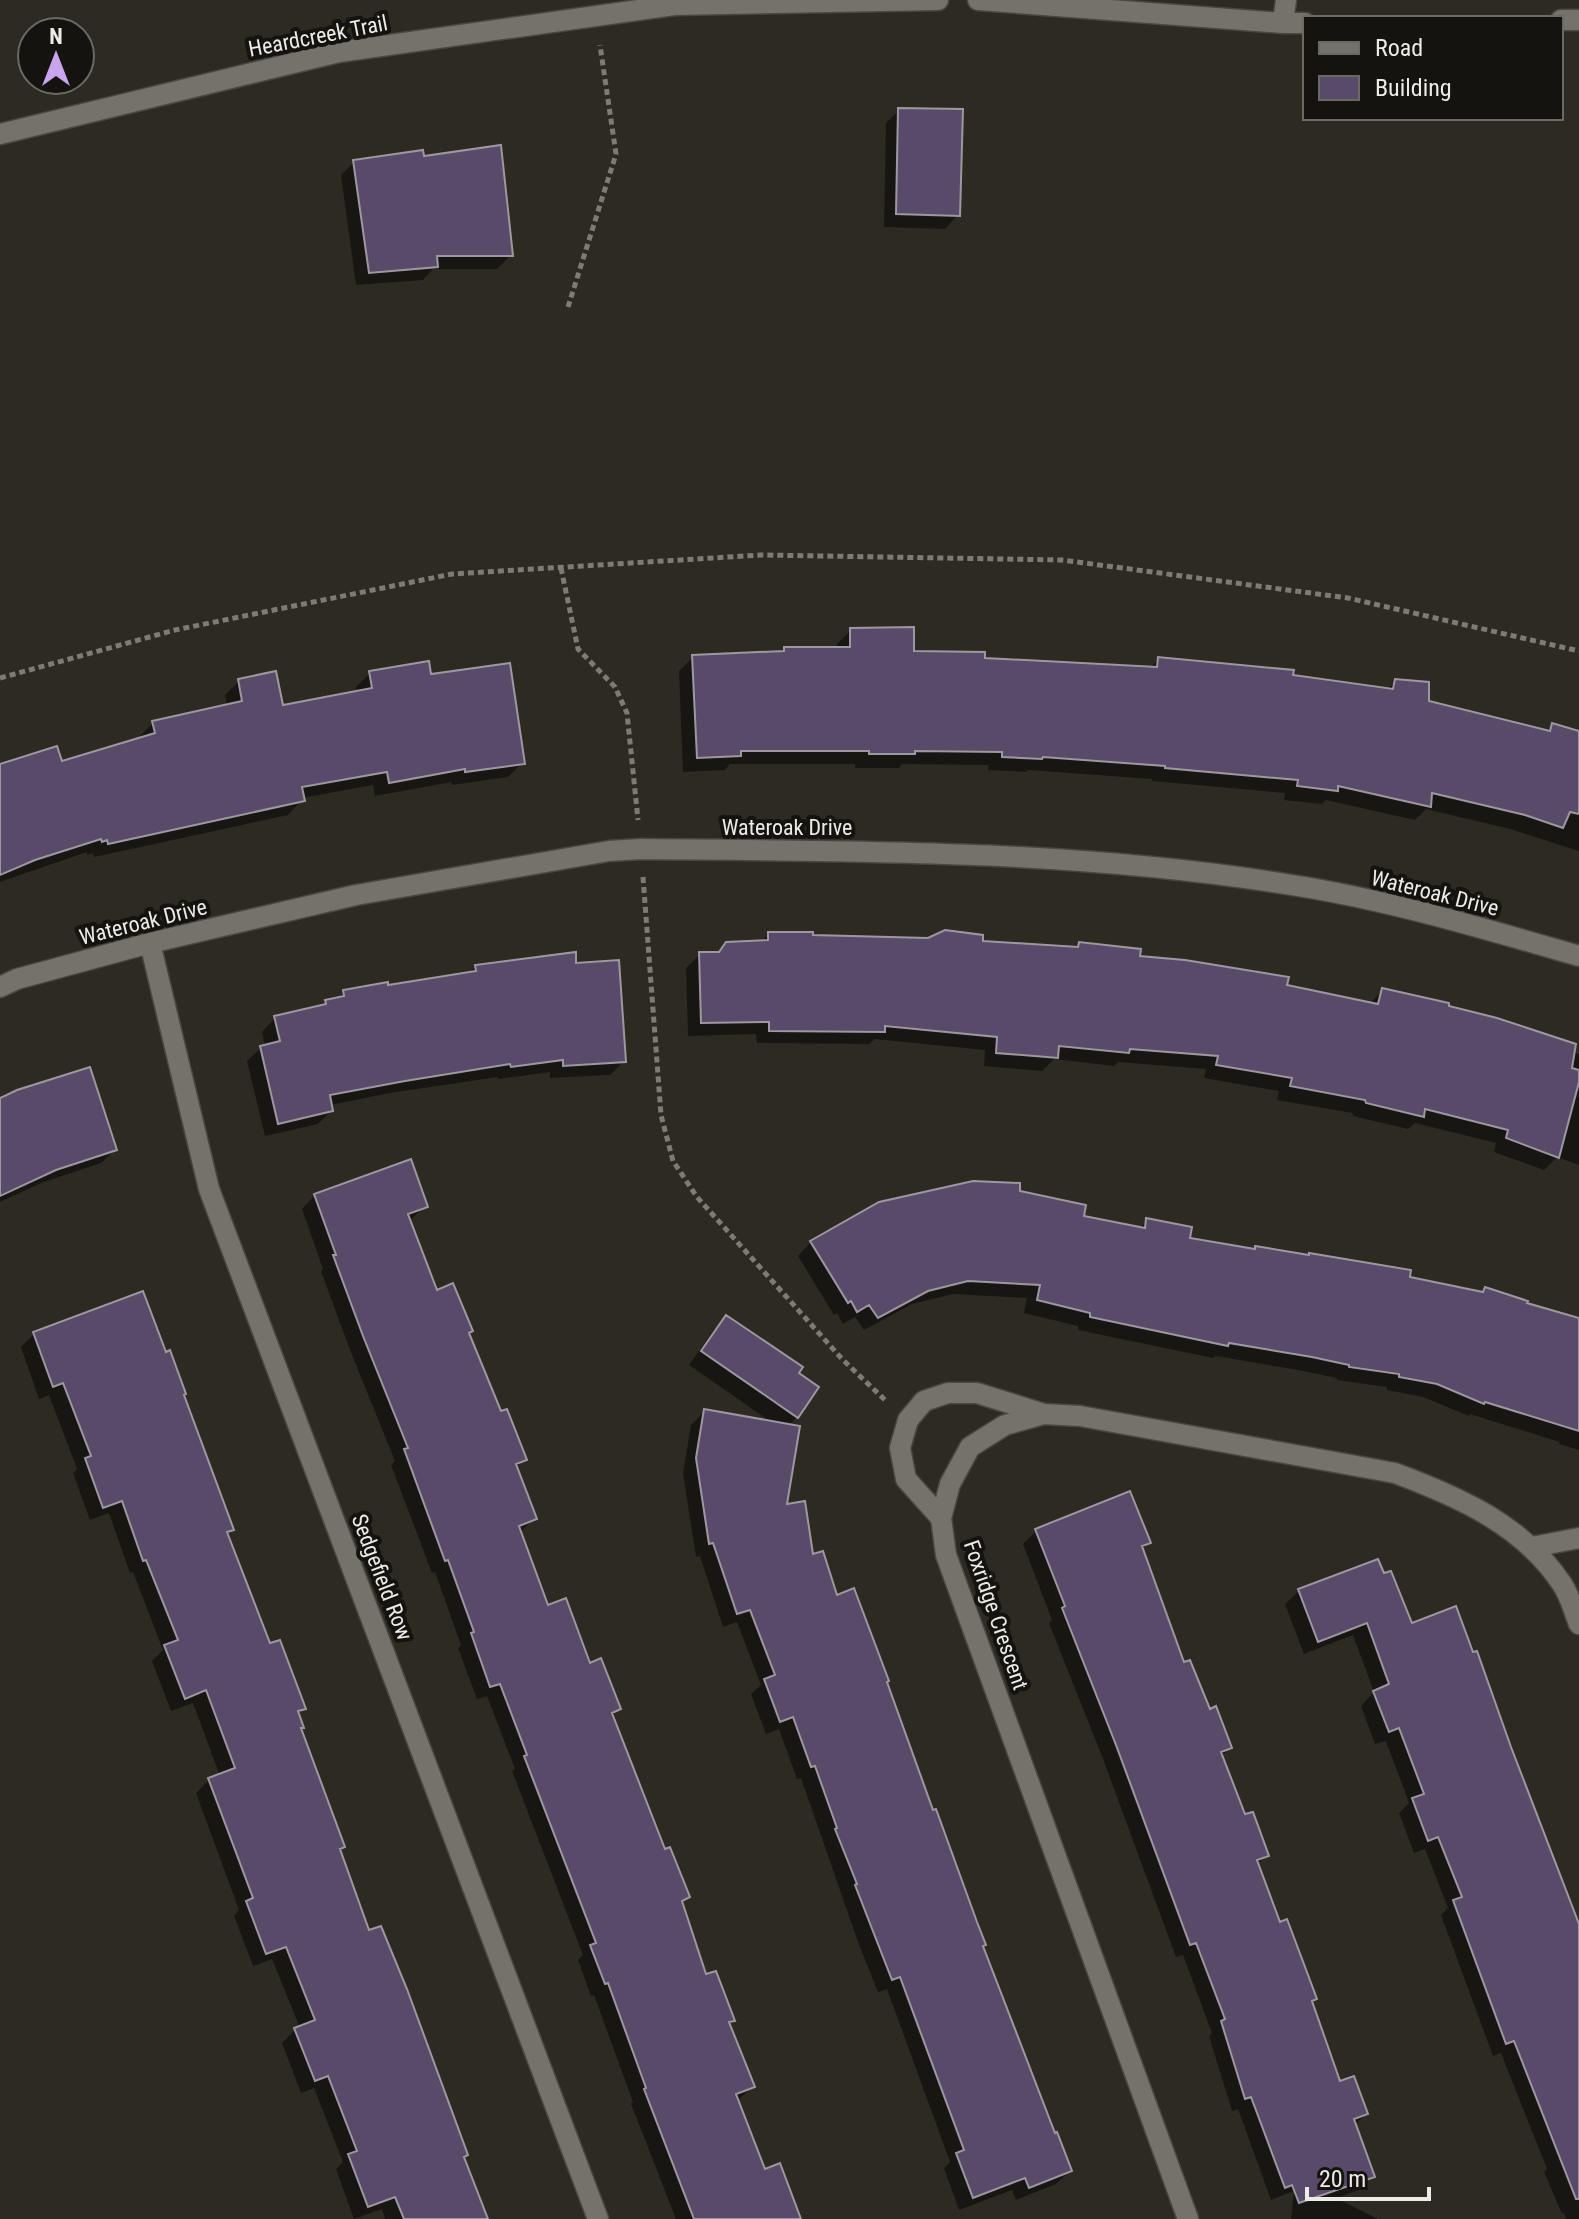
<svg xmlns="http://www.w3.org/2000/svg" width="1579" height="2219" font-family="'Roboto Condensed',sans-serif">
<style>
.shadow{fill:#0007}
.building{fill:#5a4a6a;stroke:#9c98a1;stroke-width:2}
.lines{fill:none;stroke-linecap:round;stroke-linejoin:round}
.service-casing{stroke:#494740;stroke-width:23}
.minor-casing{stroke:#494740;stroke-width:23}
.path{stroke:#7e7b74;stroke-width:5;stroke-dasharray:6 4;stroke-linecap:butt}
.service{stroke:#757269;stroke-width:20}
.minor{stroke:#757269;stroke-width:20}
.labels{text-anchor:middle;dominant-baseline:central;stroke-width:8;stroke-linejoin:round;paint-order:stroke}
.street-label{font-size:22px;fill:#edebe6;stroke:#14130f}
</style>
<rect width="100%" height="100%" fill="#2d2a22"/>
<path class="shadow" d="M899,110L958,215L945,229L884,227L886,123Z
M422,158L511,255L497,269H433L423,280L356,285L341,175L354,162Z
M851,630L912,653L983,660L1149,669L1159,659L1387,690L1396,681L1427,702L1545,732L1553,725L1579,733V851L1510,829L1426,809L1415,820L1326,800L1322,804L1284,800L1285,793L1152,781V779L1028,770L1026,772L988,770L989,765L902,764L899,768H855V764H730L725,770L683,772L679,671L693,657L780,653L784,649H837V644Z
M370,673L429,676L522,763L508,777L452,785L451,782L375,796L373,785L302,798V800L288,815L94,857L93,853L87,855V852L0,882V766L60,764L139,740V737L153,723L227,706L225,695L239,681L282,707L357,693L356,687Z
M769,934L1075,949L1080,944L1138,957L1369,1004L1383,990L1446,1007L1579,1054V1165L1557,1157L1544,1170L1494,1152L1496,1143L1415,1123L1408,1129L1353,1116L1352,1113L1277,1100L1279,1091L1204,1078L1206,1069L1118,1062L1114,1066L1054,1059L1042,1071L984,1066L985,1050L875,1039L869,1044L757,1043L756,1034L688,1036L686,968L700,954H716L727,944L761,942Z
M575,965L624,1061L610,1075L550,1078V1072L498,1079V1077L390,1093L330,1105L331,1111L318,1124L265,1136L247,1061L261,1048L265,1047L262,1032L275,1018L320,1008L326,1001L336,1000L344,992L468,974L476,966Z
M0,1100L115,1150L101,1163L41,1183L0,1202Z
M1018,1192L1082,1217L1139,1229L1147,1221L1187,1240L1253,1251L1256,1248L1481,1294L1485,1289L1579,1321V1450L1559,1444L1560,1442L1470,1414L1469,1416L1423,1397L1387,1390V1387L1337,1380V1378L1298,1370L1216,1356L1213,1358L1078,1330V1326L1024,1313L1027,1298L953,1294L912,1304L864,1330L855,1317L843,1324L837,1313L834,1315L798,1256L811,1242Z
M315,1195L425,1206L409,1221L436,1292L467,1334L500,1414L524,1460L516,1468L535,1518L519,1533L546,1608L619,1709L612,1716L664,1851L688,1897L681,1904L705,1977L732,2020L728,2024L753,2086L737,2101L764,2171L791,2219H676L631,2104L633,2102L594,1995L591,1996L578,1960L583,1955L512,1771L515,1769L487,1696L477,1699L458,1648L461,1645L435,1572L432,1573L391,1465L395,1461L350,1350L321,1271L323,1269L302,1209Z
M726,1318L796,1374L797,1417L788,1426L784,1506L835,1598L981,1947L1070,2171L1056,2184L1016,2200L1012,2190L959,2210L944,2168L950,2162L887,1989L878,1992L858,1942L801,1778L797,1779L779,1729L766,1734L751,1694L761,1685L737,1622L723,1627L700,1556L696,1557L683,1473L691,1425L705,1411L774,1424L689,1365L713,1331Z
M34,1334L182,1395L231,1529L226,1535L268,1646L303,1708L297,1715L299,1729L342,1847L338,1851L368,1933L487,2219H385L382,2209L354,2219L336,2169L343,2162L314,2088L301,2093L282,2043L295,2030L300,2028L272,1959L253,1966L234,1916L239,1910L196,1793L209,1780L220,1776L193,1703L171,1711L152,1661L163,1650L133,1572L130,1573L109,1513L90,1520L73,1473L77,1469L49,1395L39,1399L21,1347Z
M1036,1531L1148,1543L1141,1550L1183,1665L1230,1747L1221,1757L1244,1817L1267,1855L1256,1865L1279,1924L1315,1998L1311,2003L1339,2084L1366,2114L1354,2125L1372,2176L1359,2190L1336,2198L1378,2219H1291L1294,2191L1271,2200L1238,2109L1232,2111L1209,2036L1212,2033L1183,1955L1176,1957L1103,1759L1049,1623L1052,1620L1023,1544Z
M1299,1591L1410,1626L1576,1923L1578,1922L1579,2219H1566L1564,2213L1562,2214L1544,2172L1547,2169L1501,2053L1493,2056L1441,1915L1448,1908L1425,1849L1414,1853L1399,1813L1409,1803L1386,1741L1375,1744L1361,1706L1374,1692L1353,1635L1304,1654L1285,1604Z"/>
<path class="building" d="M898,108L963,109L960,216L896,214Z
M501,145L513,256H437L438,267L369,273L353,160L423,150L424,156Z
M914,627V651L985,652V658L1157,667L1158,657L1294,670L1293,675L1393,689L1395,679L1429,682V701L1550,731L1552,723L1579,731V814L1570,812L1563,828L1525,815L1432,793L1431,807L1338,786V791L1297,786L1298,780L1165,768V766L1043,757L1042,759L1002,757V752L915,751V754H869V751H741V756L697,758L692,655L784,651V647H850V628Z
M429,661L431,674L510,663L525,764L465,772V769L389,783L387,772L302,787L305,801L108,844L107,840L102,842L101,839L35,860L0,875V764L57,746L62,761L155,733L152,721L242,701L238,679L276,671L283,705L372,688L369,671Z
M945,930L983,935V941L1078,947L1079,942L1141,949L1140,956L1185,960L1289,977L1287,985L1378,1004L1382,988L1449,1003V1006L1497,1018L1576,1044L1572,1068L1579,1070V1082L1559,1158L1506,1138L1508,1130L1425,1109L1424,1117L1366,1103L1365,1100L1290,1086L1292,1078L1216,1065L1218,1056L1130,1049L1129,1053L1059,1046L1058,1058L996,1053L997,1037L885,1026V1032L769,1031V1022L701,1023L699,952H719L726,942L768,940V932H813V935L928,938Z
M576,952V963L619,960L626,1062L563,1066V1060L511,1067L510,1064L405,1081L330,1095L333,1111L278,1124L260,1046L280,1041L274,1016L326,1004L325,1000L344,996L343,990L388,982V985L476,971L475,965Z
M90,1067L117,1150L56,1170L0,1196V1098L17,1090Z
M411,1159L428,1207L408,1214L437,1290L453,1283L473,1331L469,1333L501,1411L507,1409L527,1460L516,1464L537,1519L519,1526L548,1605L566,1598L590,1663L601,1658L621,1709L612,1713L665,1849L670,1847L690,1897L682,1901L706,1974L716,1971L735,2021L729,2022L755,2087L736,2094L765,2169L780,2163L801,2219H694L644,2089L646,2088L608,1983L605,1984L590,1945L596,1943L524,1756L527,1755L500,1684L490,1687L471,1633L474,1632L448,1560L445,1561L404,1449L408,1448L363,1336L333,1255H336L314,1194Z
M973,1181L1020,1183V1191L1086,1205L1084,1216L1145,1228L1146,1218L1192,1227L1190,1238L1255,1249V1246L1309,1255V1253L1411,1270L1410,1277L1483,1292L1485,1287L1528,1301L1527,1303L1579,1318V1431L1485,1402L1484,1404L1437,1384L1399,1377V1374L1349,1367V1365L1312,1357L1229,1343L1228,1346L1090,1317V1313L1037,1300L1040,1285L968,1281L928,1291L878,1318L869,1305L857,1312L851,1301L848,1303L810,1241L879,1202Z
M143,1291L166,1352L170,1350L186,1394L184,1395L234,1530L227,1532L270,1643L280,1640L306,1709L298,1711L304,1728H301L345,1847L340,1849L369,1930L381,1926L407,1989L468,2155L464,2157L488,2219H404L395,2197L368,2207L348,2154L357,2151L328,2076L315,2081L294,2028L315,2020L286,1947L266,1954L246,1901L253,1898L208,1778L235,1768L206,1690L185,1699L164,1645L178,1640L146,1560L143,1561L122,1501L103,1508L85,1458L91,1456L63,1383L53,1387L33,1332Z
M726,1315L803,1367L799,1373L819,1387L798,1418L701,1351Z
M704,1409L800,1426L787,1504L805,1501L813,1554L823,1551L837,1595L854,1588L889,1681L887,1682L933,1810L936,1809L977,1922L986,1945L983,1946L1055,2133L1057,2132L1072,2171L1029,2188L1025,2178L973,2198L956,2153L964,2150L900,1977L892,1980L855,1885L857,1884L835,1829L837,1828L815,1766L811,1767L793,1717L780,1722L764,1679L775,1675L750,1610L737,1614L713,1543L709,1544L696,1458Z
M1130,1491L1151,1543L1142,1546L1184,1662L1190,1660L1210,1709L1216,1706L1232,1748L1221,1752L1245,1814L1253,1812L1269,1856L1257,1860L1280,1922L1287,1919L1317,1999L1312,2001L1340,2081L1354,2076L1368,2114L1354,2119L1375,2177L1299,2203L1292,2185L1285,2188L1251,2097L1245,2099L1221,2021L1225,2019L1196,1943L1190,1945L1116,1745L1062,1608L1065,1606L1035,1529Z
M1378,1559L1384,1573L1391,1571L1412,1623L1456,1606L1473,1652L1477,1651L1511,1747L1579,1924V2199H1576L1514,2041L1506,2044L1453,1900L1462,1897L1438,1837L1428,1841L1412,1798L1424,1794L1399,1728L1389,1732L1373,1691L1389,1684L1367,1623L1318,1642L1298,1589Z"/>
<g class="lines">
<g class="service-casing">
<path id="service" d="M941,1518L906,1479L900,1448L908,1420L924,1401L948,1393H977L1044,1414
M1532,1547L1579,1538"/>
</g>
<g class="minor-casing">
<path id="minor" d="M978,0L1283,23H1305
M1561,20H1579
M1283,23L1286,0
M0,134L339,52L674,5L938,0
M150,943L209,1189L598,2219
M0,987L17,979L150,943L356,895L609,851L641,849C856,851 1073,850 1286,884C1386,899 1482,928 1579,956
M1188,2219L946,1555L941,1518L950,1484L970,1447L1005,1425L1044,1414L1080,1416L1395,1473C1459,1497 1523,1525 1562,1584C1570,1596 1574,1611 1579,1624"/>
</g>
<path class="path" d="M568,307L616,154L600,45
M561,568L578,649L615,687L627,713L638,820
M0,678L175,630L452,574L761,555L1062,560L1348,598L1579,651
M643,877L661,1115L673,1161L697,1197L843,1360L885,1400"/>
<use href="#service" class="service"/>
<use href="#minor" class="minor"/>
</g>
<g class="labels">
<g class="street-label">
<text transform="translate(318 36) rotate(-11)">Heardcreek Trail</text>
<text x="787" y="827">Wateroak Drive</text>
<text transform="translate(1435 893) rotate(14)">Wateroak Drive</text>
<text transform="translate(143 922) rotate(-14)">Wateroak Drive</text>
<text transform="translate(382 1577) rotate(69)">Sedgefield Row</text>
<text transform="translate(996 1615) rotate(71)">Foxridge Crescent</text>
</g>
</g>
<rect x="1303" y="16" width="260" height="104" fill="#14130f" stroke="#6b6965" stroke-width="2"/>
<rect x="1319" y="42" width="40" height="12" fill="#757269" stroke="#6b6965" stroke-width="2"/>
<text x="1375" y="56" font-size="24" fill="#edebe6">Road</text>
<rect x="1319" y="76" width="40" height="24" fill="#5a4a6a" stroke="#6b6965" stroke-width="2"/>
<text x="1375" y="96" font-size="24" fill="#edebe6">Building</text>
<g transform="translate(56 56)"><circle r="38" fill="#14130f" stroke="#6b6965" stroke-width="2"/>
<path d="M0-6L14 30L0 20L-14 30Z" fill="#c9a5ee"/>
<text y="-12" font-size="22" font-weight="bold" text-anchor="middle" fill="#edebe6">N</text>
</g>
<path d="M1307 2187v12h122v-12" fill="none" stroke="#edebe6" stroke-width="4"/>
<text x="1319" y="2187" font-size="24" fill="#edebe6" stroke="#14130f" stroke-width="6" paint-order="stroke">20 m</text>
</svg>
